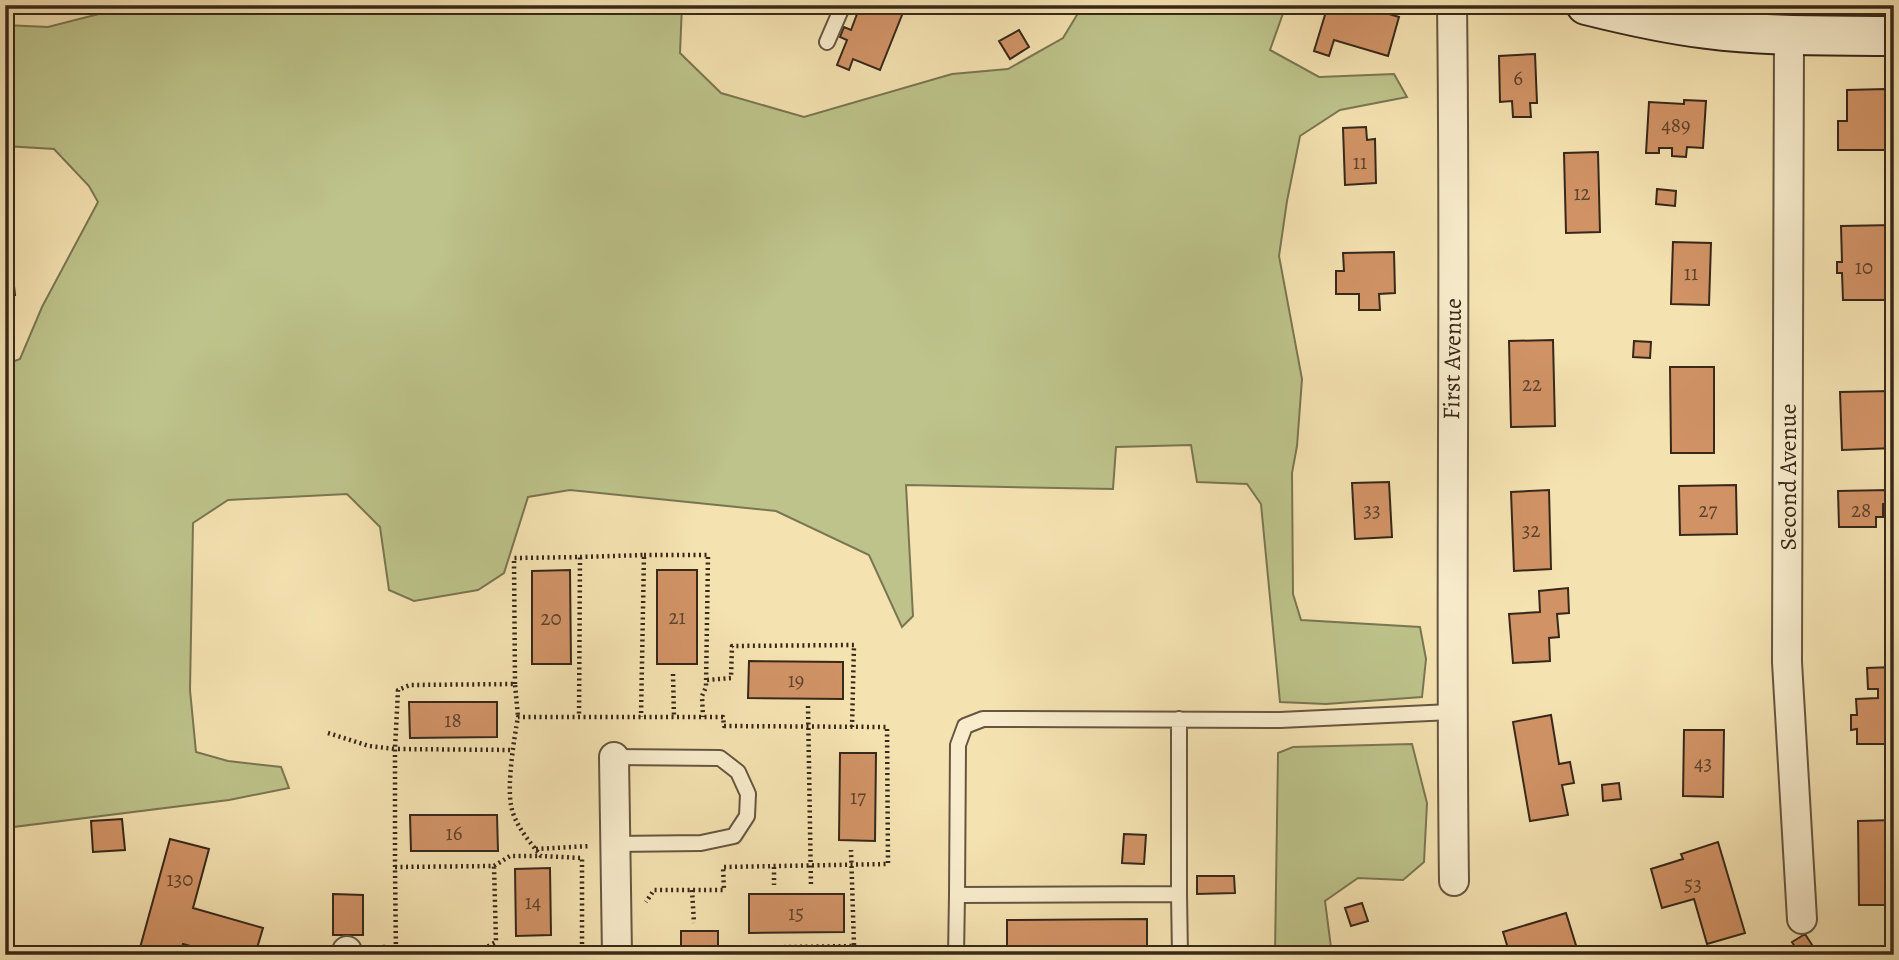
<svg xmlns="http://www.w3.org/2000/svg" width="1899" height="960" font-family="Alegreya,serif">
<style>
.green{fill:#bdc38a;stroke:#7a7652;stroke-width:2}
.building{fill:#d19366;stroke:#37281a;stroke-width:2}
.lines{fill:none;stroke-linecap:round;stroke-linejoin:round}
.lane-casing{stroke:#665640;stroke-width:18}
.street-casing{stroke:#665640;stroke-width:32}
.secondary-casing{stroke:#37281a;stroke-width:42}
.path{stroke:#37281a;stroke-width:4.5;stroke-dasharray:2 3.5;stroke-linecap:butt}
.lane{stroke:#f8eccc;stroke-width:14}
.street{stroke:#f8eccc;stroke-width:28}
.secondary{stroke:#f8eccc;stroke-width:38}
.labels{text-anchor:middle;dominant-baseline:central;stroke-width:5;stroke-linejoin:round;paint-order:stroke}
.number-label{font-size:21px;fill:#5e432d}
.street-label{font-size:24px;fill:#37281a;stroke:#f8eccc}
</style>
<rect width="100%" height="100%" fill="#f5e2b1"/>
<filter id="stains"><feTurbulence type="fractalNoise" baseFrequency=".00286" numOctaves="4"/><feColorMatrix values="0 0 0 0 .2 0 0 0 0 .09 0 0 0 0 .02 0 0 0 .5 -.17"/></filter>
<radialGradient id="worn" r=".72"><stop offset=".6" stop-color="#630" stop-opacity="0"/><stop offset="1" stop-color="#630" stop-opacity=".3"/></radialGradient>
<path class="green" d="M134,5H682L680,53L721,93L804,117L952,74L1008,69L1063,38L1083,5H1286L1270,50L1319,77L1394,74L1407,97L1340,110L1300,136L1287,201L1279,256L1302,379L1297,446L1292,473L1293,594L1301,620L1420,627L1426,659L1422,697L1326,704L1280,702L1261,504L1247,484L1197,482L1191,445L1116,447L1113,489L906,485L913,616L902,627L869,555L776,511L570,490L528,497L504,573L478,590L414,601L389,590L380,527L347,494L228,500L193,523L190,690L196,752L228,761L281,767L289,788L229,800L5,828V753L9,748L5,657V365L20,359L42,307L98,202L89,186L54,149L5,146V25L48,27Z
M1412,744L1427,803L1424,862L1403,880L1358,878L1325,901L1332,955H1275L1278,753L1293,747Z"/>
<path class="building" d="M858,5H906L880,70L853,59L849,70L837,65L847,40L840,37L844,27L851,30L860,6Z
M1328,5H1359L1399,17L1388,56L1334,40L1329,56L1314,51Z
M1019,30L1029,47L1010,59L999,41Z
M1535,54L1537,103H1530L1531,117H1513L1512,101L1500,102L1499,56Z
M1885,89L1886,150H1838V121H1847V90Z
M1684,100L1706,101L1703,148L1687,147L1686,157L1672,156V148H1659V153H1646L1649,102L1684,104Z
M1366,127L1367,140L1375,139L1376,183L1345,185L1343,128Z
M1598,152L1600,232L1566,233L1564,153Z
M1887,170H1894V205H1888Z
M1657,189L1676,191L1675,206L1656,204Z
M1894,225V248H1890L1891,300H1843L1842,273H1837V262H1842L1841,226Z
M1673,242L1711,243L1709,305L1671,304Z
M1394,252L1395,293L1379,294L1380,310H1359V294H1336V271H1344L1343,253Z
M12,268L15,295L5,296V269Z
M1553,340L1555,426L1511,427L1509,341Z
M1634,341L1651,342L1650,358L1633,357Z
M1670,367H1714V453H1671Z
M1891,391V402H1894V448L1842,450L1840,392Z
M1389,482L1392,537L1355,539L1352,483Z
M1736,485L1737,534L1680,535L1679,486Z
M1549,490L1551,569L1514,571L1511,492Z
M1888,490V503L1883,504V517H1876V527H1839L1838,491Z
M570,570L571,664H532V571Z
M657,570H697V664H657Z
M1568,588L1569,613L1557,614L1559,637L1549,638L1550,661L1513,663L1509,614L1540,612L1539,591Z
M749,661L843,662V699L748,698Z
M1894,667V744H1857V729L1851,730V715H1857L1856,699L1878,698V689H1868L1867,668Z
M409,702H497V737L410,738Z
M1551,715L1559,764L1570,762L1574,783L1562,785L1568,815L1530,821L1513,722Z
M1684,730H1724L1723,797L1683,796Z
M840,753H876L875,841L839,840Z
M1619,783L1621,799L1603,801L1602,785Z
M410,815H497L498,851H411Z
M122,819L125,850L93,852L91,821Z
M1894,820V905H1859L1858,821Z
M1124,834L1146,835L1144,864L1122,863Z
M170,839L209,849L193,908L263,928L255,955H224L183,944L180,955H138Z
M1718,842L1745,933L1707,944L1694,899L1662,908L1651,869L1683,859L1681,854Z
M550,868L551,935L516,936L515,869Z
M1197,876H1234L1235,893L1197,894Z
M333,894L363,895V935H333Z
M749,894H844V932L749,933Z
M1362,903L1368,921L1351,926L1345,908Z
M1566,913L1578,952L1571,955H1510L1503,932Z
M1147,919V955H1007V920Z
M681,931H718V955H681Z
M1805,934L1818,954L1816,955H1800L1792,942Z"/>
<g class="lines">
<g class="lane-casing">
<path id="lane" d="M827,42L843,5
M614,757L720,758L738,772L748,794L747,816L734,836L701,843L615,844
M1179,894V719
M957,895L958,745L965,726L983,719L1280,720L1451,712
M956,955L957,895L1179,894L1180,955"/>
</g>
<g class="street-casing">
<path id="street" d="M1452,5C1456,297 1450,589 1454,881
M1789,35L1787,662L1802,919
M614,757L617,955
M347,955V951"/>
</g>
<g class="secondary-casing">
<path id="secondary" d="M1586,5C1626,15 1666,24 1707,29C1769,37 1832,35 1894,36"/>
</g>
<path class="path" d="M644,555H708L706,687L702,696L703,717
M580,557L644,555L641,717
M673,674L674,717
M707,680L731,678L732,646L854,645L852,727
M515,684L514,558L580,557L579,717
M808,706L811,887
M328,733L369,746L395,749L398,690L410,685L515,684L518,717
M536,849L590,846
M395,867V749L513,750
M774,867V885
M692,890L694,923
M383,947L531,951V955
M483,949L496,942L494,866
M396,955L395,867L494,866L510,856H541
M582,955V858L541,856C529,841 514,824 511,805C507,784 514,739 518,717H723L724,726L887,727L888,864L723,867L724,890H654L646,902
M730,955V948L854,946L851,850"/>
<use href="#lane" class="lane"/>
<use href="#street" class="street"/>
<use href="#secondary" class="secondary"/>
</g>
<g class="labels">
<g class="number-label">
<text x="1518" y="78">6</text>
<text x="1676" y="125">489</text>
<text x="1360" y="162">11</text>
<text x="1582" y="193">12</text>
<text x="1864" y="267">10</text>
<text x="1691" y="273">11</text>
<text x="1532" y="384">22</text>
<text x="1372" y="510">33</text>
<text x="1708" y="510">27</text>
<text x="1861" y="510">28</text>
<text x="1531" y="530">32</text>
<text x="677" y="617">21</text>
<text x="551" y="618">20</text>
<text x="796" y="680">19</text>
<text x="453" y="720">18</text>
<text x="1703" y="763">43</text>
<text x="858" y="797">17</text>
<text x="454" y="833">16</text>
<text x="180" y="879">130</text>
<text x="1693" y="884">53</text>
<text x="533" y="902">14</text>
<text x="796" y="913">15</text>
</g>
<g class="street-label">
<text transform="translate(1452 359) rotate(-89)">First Avenue</text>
<text transform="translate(1788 477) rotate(-90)">Second Avenue</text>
</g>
</g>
<rect width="1899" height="960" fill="none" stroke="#f5e2b1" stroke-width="28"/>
<rect x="7" y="7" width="1885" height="946" fill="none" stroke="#37281a" stroke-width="3.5"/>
<rect x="14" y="14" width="1871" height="932" fill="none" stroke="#37281a" stroke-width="2"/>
<rect width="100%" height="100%" filter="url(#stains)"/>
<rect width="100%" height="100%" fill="url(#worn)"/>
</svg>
